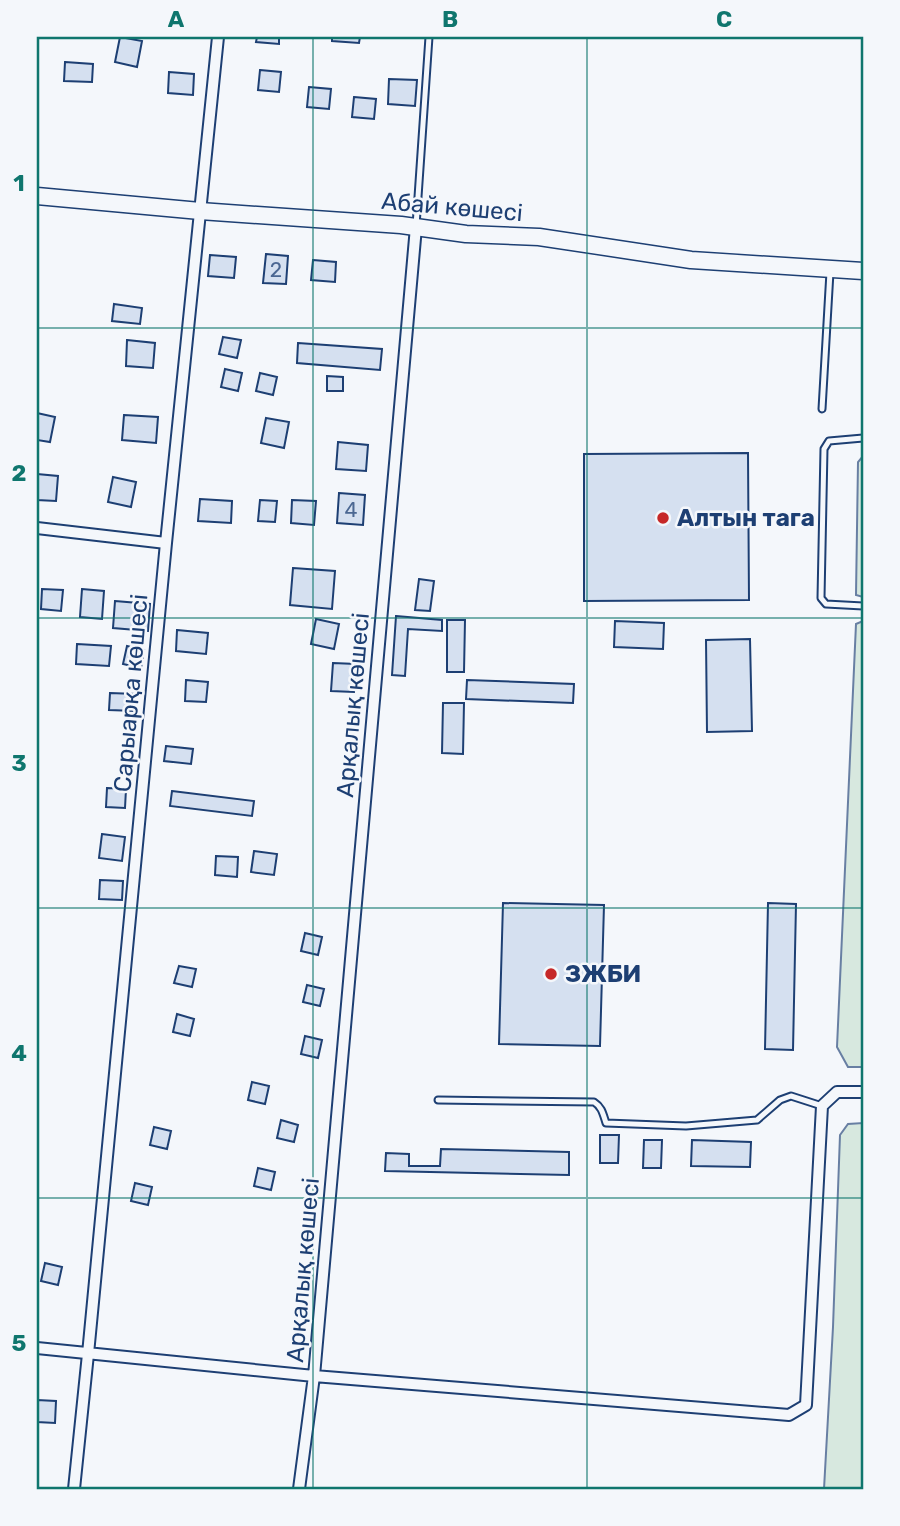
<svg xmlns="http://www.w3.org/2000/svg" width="900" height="1526" font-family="Rubik,sans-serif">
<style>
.green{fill:#d7e8df;stroke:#687fa3;stroke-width:2}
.building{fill:#d5e0f0;stroke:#1d3f73;stroke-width:2}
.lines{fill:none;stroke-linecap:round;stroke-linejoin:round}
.lane-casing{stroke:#1d3f73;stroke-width:9}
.street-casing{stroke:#1d3f73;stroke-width:14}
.secondary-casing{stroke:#1d3f73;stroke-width:19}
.lane{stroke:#f4f7fb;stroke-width:5}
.street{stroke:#f4f7fb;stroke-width:10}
.secondary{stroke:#f4f7fb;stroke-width:16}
.grid{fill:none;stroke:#0f766e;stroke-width:2;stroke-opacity:0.55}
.poi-dot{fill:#c62828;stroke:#f4f7fb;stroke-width:2.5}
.labels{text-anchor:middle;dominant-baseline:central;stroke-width:5;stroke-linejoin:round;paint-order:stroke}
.number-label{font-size:21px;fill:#4b6792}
.street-label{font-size:24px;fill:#1d3f73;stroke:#f4f7fb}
.poi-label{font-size:24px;font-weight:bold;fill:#1d3f73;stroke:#f4f7fb;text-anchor:start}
.neatline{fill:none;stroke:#0f766e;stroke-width:2.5}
.grid-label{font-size:23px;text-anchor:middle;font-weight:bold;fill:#0f766e}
</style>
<rect width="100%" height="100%" fill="#f4f7fb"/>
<path class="green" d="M863,456V597L856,595L858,462Z
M863,621V1067H848L837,1047L856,624Z
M863,1123V1489H824L833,1327L840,1135L848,1124Z"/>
<path class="building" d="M120,37L142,41L137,67L115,62Z
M257,37H279V44L256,42Z
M332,37H360L359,43L332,41Z
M65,62L93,64L92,82L64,81Z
M260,70L281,72L279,92L258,90Z
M169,72L194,74L193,95L168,93Z
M389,79L417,80L415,106L388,104Z
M309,87L331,89L329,109L307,107Z
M354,97L376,99L374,119L352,117Z
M266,254L288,256L286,284L263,283Z
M210,255L236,257L234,278L208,276Z
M313,260L336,262L335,282L311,280Z
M114,304L142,308L140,324L112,321Z
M223,337L241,340L237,358L219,354Z
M127,340L155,343L153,368L126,366Z
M298,343L382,349L380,370L297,363Z
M225,369L242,373L238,391L221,387Z
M260,373L277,377L273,395L256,391Z
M327,376L343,377V391H327Z
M37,413L55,417L50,442L37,440Z
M124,415L158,417L156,443L122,440Z
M266,418L289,422L284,448L261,443Z
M338,442L368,445L366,471L336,469Z
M748,453L749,600L584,601V454Z
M37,474L58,476L56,501L37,500Z
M113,477L136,482L131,507L108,502Z
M339,493L365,495L363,525L337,523Z
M200,499L232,501L231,523L198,521Z
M260,500L277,501L275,522L258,521Z
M292,500L316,501L314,525L291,523Z
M293,568L335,571L332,609L290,605Z
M419,579L434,581L430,611L415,610Z
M42,589L63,590L61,611L41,609Z
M82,589L104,591L102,619L80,617Z
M115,601L150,604L148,631L113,628Z
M396,616L442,620V631L408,629L405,676L392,675Z
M316,619L339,624L334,649L311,644Z
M447,620H465L464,672H447Z
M615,621L664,623L663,649L614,647Z
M177,630L208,633L206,654L176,651Z
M750,639L752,731L707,732L706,640Z
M77,644L111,646L109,666L76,664Z
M127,646L144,650L141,668L123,664Z
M333,663L356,664L354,692L331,691Z
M186,680L208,682L206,702L185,701Z
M467,680L574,684L573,703L466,699Z
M110,693L136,694L135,711L109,710Z
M443,703H464L463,754L442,753Z
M166,746L193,749L191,764L164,761Z
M107,788L126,789L125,808L106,807Z
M172,791L254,801L252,816L170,806Z
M102,834L125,837L122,861L99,858Z
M254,851L277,854L274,875L251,872Z
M216,856L238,857L237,877L215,875Z
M100,880L123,881L122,900L99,899Z
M503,903L604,905L600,1046L499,1044Z
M768,903L796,904L793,1050L765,1049Z
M305,933L322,937L318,955L301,951Z
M179,966L196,969L192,987L174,983Z
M307,985L324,989L320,1006L303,1002Z
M177,1014L194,1019L190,1036L173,1032Z
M305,1036L322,1040L318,1058L301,1054Z
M252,1082L269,1086L265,1104L248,1100Z
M281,1120L298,1125L294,1142L277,1138Z
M154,1127L171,1131L167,1149L150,1145Z
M600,1135H619L618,1163H600Z
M644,1140H662L661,1168H643Z
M692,1140L751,1142L750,1167L691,1166Z
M441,1149L569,1152V1175L385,1171L386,1153L409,1154V1166H440Z
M258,1168L275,1172L271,1190L254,1186Z
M135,1183L152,1187L148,1205L131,1201Z
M45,1263L62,1267L58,1285L41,1281Z
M37,1400L56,1401L55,1423L37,1422Z"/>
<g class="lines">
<g class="lane-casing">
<path id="lane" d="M416,226L429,37
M822,409L830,272
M863,438L829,441L824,449L821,598L826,604L863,606
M438,1100L594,1102C602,1107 603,1114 606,1123L686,1126L757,1120L780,1100L791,1096L822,1106"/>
</g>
<g class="street-casing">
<path id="street" d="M37,528L166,543
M37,1348L314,1376L789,1415L806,1405L822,1106L837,1092H863
M74,1489L88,1354L166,543L218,37
M299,1489L314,1376L416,227"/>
</g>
<g class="secondary-casing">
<path id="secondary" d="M37,196L200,211L401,225L466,234L539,237L691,260L863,271"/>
</g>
<use href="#lane" class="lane"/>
<use href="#street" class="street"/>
<use href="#secondary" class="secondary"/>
</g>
<path class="grid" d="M313,37V1489M587,37V1489M37,328H863M37,618H863M37,908H863M37,1198H863"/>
<g class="poi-dot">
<circle cx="663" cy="518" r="7"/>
<circle cx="551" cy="974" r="7"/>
</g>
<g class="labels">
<g class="number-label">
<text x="276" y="269">2</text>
<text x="351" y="509">4</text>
</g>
<g class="street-label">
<text transform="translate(452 207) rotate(5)">Абай көшесі</text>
<text transform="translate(131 693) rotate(-85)">Сарыарқа көшесі</text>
<text transform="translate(353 705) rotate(-85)">Арқалық көшесі</text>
<text transform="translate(303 1270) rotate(-85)">Арқалық көшесі</text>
</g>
<g class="poi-label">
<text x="677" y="518">Алтын тага</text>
<text x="565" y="974">ЗЖБИ</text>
</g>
</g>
<rect width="900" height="1526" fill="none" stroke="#f4f7fb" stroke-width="77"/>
<rect x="38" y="38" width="824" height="1450" class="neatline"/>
<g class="grid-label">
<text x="176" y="27">A</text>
<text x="450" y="27">B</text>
<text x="724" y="27">C</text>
<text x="19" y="191">1</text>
<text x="19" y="481">2</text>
<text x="19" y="771">3</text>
<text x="19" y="1061">4</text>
<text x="19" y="1351">5</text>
</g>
</svg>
